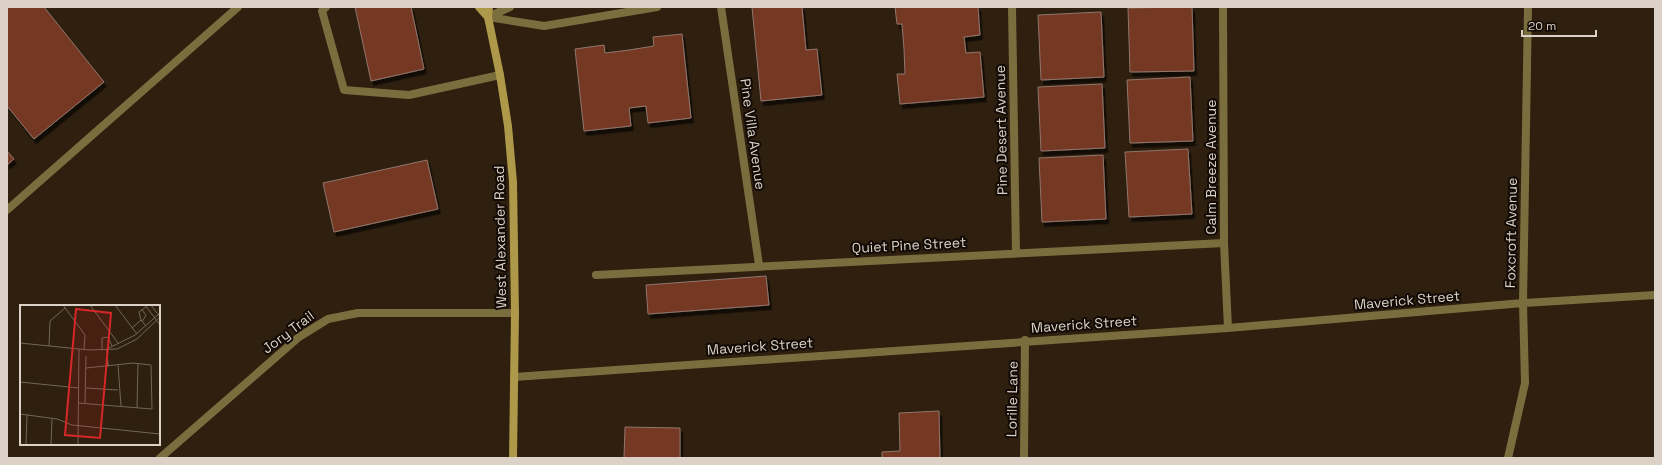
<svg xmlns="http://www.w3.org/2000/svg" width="1662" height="465" font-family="'Space Grotesk',sans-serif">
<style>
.building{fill:#743823;stroke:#91766d;filter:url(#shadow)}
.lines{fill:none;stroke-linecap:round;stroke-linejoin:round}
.service{stroke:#7b6e3e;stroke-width:8}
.minor{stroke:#7b6e3e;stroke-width:8}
.secondary{stroke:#ae9849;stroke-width:8}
.labels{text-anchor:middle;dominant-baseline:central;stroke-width:4;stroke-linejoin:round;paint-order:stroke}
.street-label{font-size:14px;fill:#dbd1c7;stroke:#110a05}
.inset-road{fill:none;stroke:#736659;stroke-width:1}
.view{fill:#d62828;fill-opacity:0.15;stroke:#d62828;stroke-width:2}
.inset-edge{fill:none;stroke:#dbd1c7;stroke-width:2}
</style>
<defs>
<filter id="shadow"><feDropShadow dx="2.5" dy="4.5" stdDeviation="0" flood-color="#0009"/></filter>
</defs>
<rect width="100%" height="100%" fill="#2e1f0f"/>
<path class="building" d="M7,7H44L104,82L34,139L7,106Z
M355,7H411L424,69L371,81Z
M752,7H802L806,50L817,49L822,95L761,101Z
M895,7H978L980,35L964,37L966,53L980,52L984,97L900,104L897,74H905L904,49L902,24H897Z
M1192,7L1194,71L1130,72L1128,8Z
M1101,12L1104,77L1041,80L1038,15Z
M682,34L691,118L648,123L646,106L629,108L631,126L584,131L575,49L604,45L605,53L629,50L654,46L653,37Z
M1190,77L1193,141L1130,143L1127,80Z
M1102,84L1105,148L1041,151L1038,87Z
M1188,149L1192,214L1129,217L1125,152Z
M7,151L14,159L7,165Z
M1103,155L1106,219L1042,222L1039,158Z
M427,160L438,209L334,232L323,183Z
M766,276L769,305L648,314L646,285Z
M939,411L940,458H882V452L900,451L899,413Z
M625,427L680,428V458H624Z"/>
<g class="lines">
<path class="service" d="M326,7L322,11L344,90L409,95L500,75
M7,210L238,7"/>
<path class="minor" d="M721,7L759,265
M1012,7L1016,253
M1223,7L1224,243L1228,328
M488,17L544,26L657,7
M488,17L510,7
M596,275L1224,243
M514,377L1228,328L1523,303L1655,295
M160,458L299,337L328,319L358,313H515
M1024,458L1025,340
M1508,458L1525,383L1523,303L1528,7"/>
<path class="secondary" d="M479,7L488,17
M489,7L488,17L500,75L508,126L513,182L515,313L513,458"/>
</g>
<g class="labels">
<g class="street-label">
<text transform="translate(1001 130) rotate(-91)">Pine Desert Avenue</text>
<text transform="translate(753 134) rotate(82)">Pine Villa Avenue</text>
<text transform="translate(1211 167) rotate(-90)">Calm Breeze Avenue</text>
<text transform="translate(1511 233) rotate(-89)">Foxcroft Avenue</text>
<text transform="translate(500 237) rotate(-91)">West Alexander Road</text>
<text transform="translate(909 245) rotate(-3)">Quiet Pine Street</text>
<text transform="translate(1407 300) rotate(-5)">Maverick Street</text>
<text transform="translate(1084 324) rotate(-4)">Maverick Street</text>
<text transform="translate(288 332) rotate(-37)">Jory Trail</text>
<text transform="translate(760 346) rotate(-4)">Maverick Street</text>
<text transform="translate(1012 399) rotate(-89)">Lorille Lane</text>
</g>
</g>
<g transform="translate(20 305)">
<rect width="140" height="140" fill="#2e1f0f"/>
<path class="inset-road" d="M43,0L65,30L64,44M70,0L98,38M95,0L117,29M125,0L140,20M122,5L126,10L122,17M121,15L119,7L126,2M112,23L121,15L126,21M0,38L69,45L97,44L117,34L140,12L131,0M29,41L30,16L45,3M87,44L88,62M87,44L115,30L140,8M82,45V33L88,32L92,41M87,45L88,61M98,60L101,101M0,77L59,83M66,83L98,85M58,98L132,104L131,60L113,58L66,63M65,98L66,51M117,103L118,58M0,109L37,114L52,120L140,129M6,140L7,110M31,140L32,113M58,140L59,44"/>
<path class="view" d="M56,4L91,8L80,133L45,130Z"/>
<rect width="140" height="140" class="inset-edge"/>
</g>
<rect width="1662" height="465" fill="none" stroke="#dbd1c7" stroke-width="16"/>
<path d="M1522 30v6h74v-6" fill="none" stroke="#dbd1c7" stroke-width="2"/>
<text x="1528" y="30" font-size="12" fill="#dbd1c7" stroke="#110a05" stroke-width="3" paint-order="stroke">20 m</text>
</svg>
